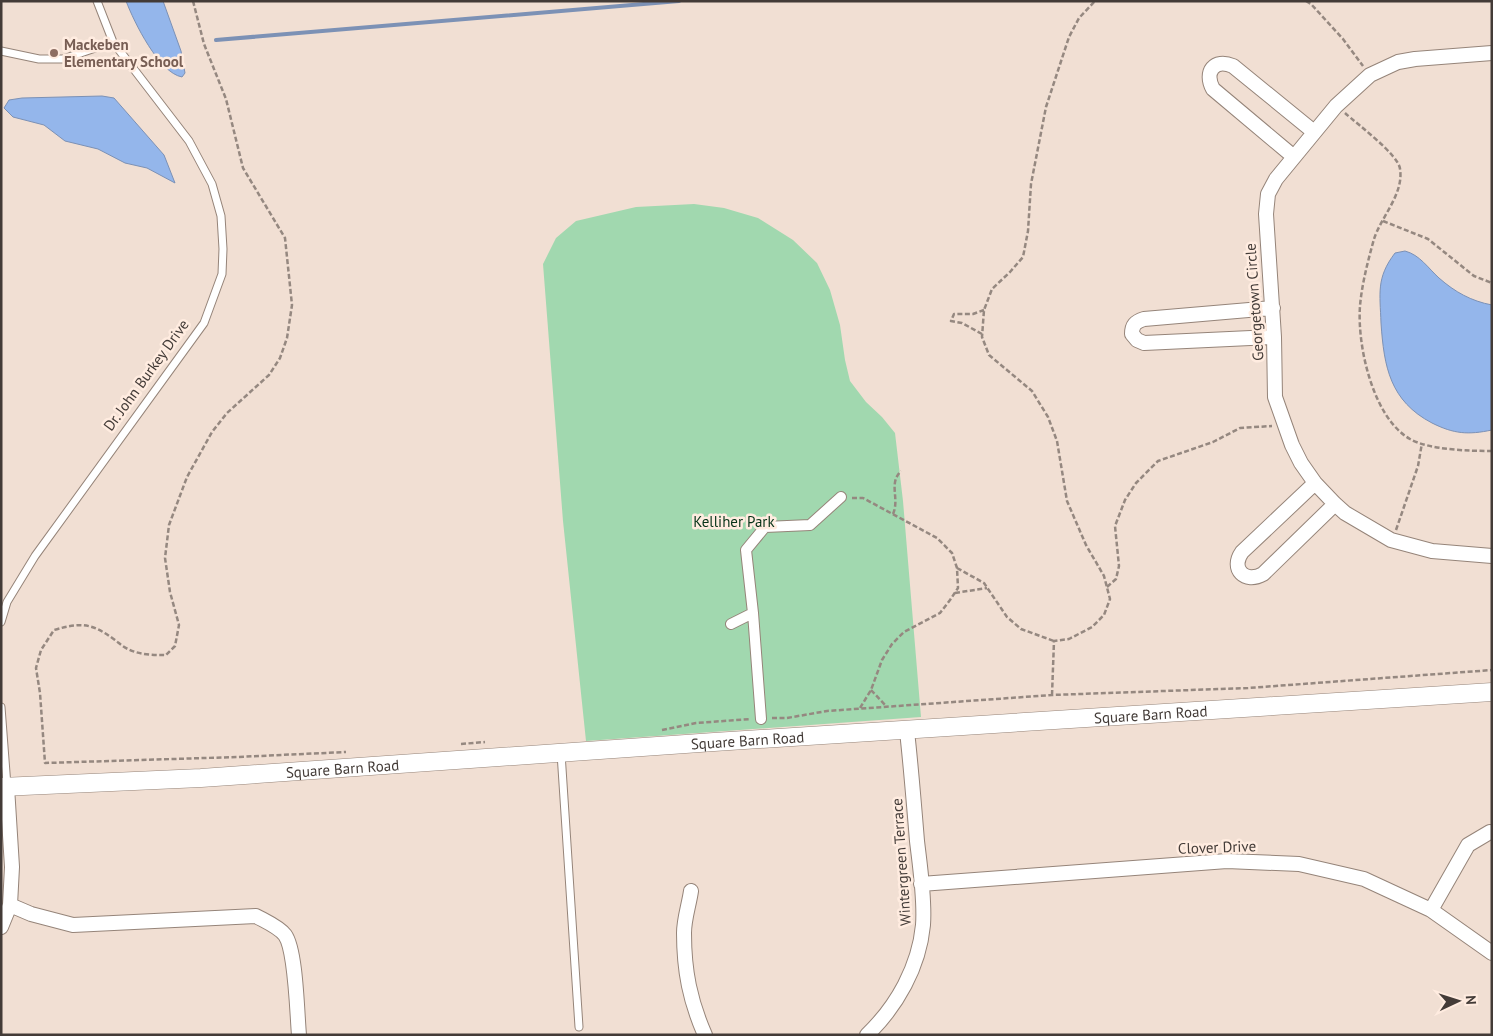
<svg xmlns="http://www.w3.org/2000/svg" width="1493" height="1036" font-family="'PT Sans',sans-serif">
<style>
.green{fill:#a1d8af}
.water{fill:#94b6eb;stroke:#7c91b5}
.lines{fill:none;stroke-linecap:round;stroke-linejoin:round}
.stream{stroke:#7c91b5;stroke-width:4}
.service-casing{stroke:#958479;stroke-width:9}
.pedestrian-casing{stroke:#958479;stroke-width:12}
.minor-casing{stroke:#958479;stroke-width:16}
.tertiary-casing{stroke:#958479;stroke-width:19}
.path{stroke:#958880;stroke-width:2.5;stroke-dasharray:5 2.5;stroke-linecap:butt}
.service{stroke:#fff;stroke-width:7}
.pedestrian{stroke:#fff;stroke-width:10}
.minor{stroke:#fff;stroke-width:14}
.tertiary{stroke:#fff;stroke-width:18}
.education-dot{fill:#8d6e63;stroke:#ffece0;stroke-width:2}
.labels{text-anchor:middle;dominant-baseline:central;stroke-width:5;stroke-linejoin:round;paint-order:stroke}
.education-label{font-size:15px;font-weight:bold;fill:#785e54;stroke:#ffece0;text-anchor:start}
.street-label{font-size:15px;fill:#433b37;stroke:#ffece0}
.park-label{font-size:15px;fill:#063318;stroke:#ffece0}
</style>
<rect width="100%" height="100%" fill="#f1dfd3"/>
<path class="green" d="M694,204L724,208L758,218L793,240L817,263L830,290L840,325L845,360L850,381L866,402L882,417L895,433L903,501L921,717L586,741L563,521L543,264L556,238L576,221L636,207Z"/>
<path class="water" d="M126,1H163L181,51L185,73L182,77C159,73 134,22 126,1Z
M102,96L114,98L164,155L175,183L147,168L125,163L98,149L65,141L44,125L13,117L4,108L9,100L22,98Z
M1405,251C1420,255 1428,268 1439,278C1455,292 1471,301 1492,305V430C1468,435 1454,434 1432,423C1390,401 1384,367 1381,323C1380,293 1376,278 1395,253Z"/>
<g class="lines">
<path class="stream" d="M216,40L679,1"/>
<g class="service-casing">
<path id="service" d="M1,51L39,59H63L113,42
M1,622L7,602L35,556L204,323L222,274L223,249L221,216L212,184L189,141L113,42L97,1
M1,707L7,786
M561,753L579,1027"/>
</g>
<g class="pedestrian-casing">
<path id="pedestrian" d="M753,613L761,719
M731,624L753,613L746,550L765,527L810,525L841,497"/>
</g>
<g class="minor-casing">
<path id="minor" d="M1492,53L1415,59L1398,62L1370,75L1336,106L1276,179L1268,194L1266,214L1274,337L1275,397L1292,445L1301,463L1315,483L1335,504L1345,513L1391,540L1432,551L1492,556
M1294,157L1213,89C1204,72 1214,58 1233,66L1314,132
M1273,308L1144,319C1135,322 1132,325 1132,334L1137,340L1144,343L1274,337
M1315,483L1242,552C1230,569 1245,584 1263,574L1335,504
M921,884L1227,861L1299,864L1364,879L1431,910L1492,953
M691,891C689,905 684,919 684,933C684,971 690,1001 705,1035
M10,905L31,914L73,925L256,916C265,921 279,927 285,935C296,950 297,1014 299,1035
M1431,910L1468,845L1490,832
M1,927L10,905L12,867L7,787
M867,1035C897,1006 919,967 923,925C925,899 920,867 917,841C914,804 911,767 907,731"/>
</g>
<g class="tertiary-casing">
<g id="tertiary">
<path id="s1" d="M1,787L201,778L714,742L1492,692"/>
</g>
</g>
<path class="path" d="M193,1L204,44L226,99L243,168L285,238L292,305L287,338L280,358L269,375L227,413L212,432L187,477L169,525L165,558L170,592L179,625L175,646L166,655C154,655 139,655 128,649C123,647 119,643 115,640C92,623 81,622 54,630L41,650L36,668L40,693L45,763L237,757L346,752
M1306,1L1311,4L1343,39L1363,66
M1345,113C1357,124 1399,155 1400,169C1404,194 1381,217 1374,239C1368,261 1362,283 1360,306C1357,346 1373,418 1410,439C1429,450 1470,451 1492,451
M1383,221L1428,239L1474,276L1492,283
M982,334L962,323L951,321L954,314H973L984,310
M852,498H863L937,538L952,553L957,568L958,588L950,600L940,613L904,632L892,644L882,660L871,690L860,708
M893,514C900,498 888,484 901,471
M1396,530L1418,466L1422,443
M957,568L984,583L1007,617L1021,629L1054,641
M1107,587L1116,579L1119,566L1115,526L1125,500L1136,483L1158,461L1213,442L1240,428L1272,426
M955,593L987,588
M871,690L887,707
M1052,695L1054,641L1069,639L1092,627L1104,615L1110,599L1104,576L1086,545L1067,501L1057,441L1048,417L1032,391L989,355L982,337L984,310L992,289L1010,272L1023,257L1028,231L1031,184L1046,107L1069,37L1079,18L1095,1
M772,718H787L827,711L1052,695L1248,688L1492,670
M662,730L696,723L751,719
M461,744L485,742"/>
<use href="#service" class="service"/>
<use href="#pedestrian" class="pedestrian"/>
<use href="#minor" class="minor"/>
<use href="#tertiary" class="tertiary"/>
</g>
<circle class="education-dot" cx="54" cy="53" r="5"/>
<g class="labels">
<g class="education-label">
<text x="64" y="44">Mackeben<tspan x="64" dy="17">Elementary School</tspan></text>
</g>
<g class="street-label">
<text transform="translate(1254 302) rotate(-94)">Georgetown Circle</text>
<text transform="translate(146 375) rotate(-54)">Dr. John Burkey Drive</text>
<text stroke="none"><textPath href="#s1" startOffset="1152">Square Barn Road</textPath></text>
<text stroke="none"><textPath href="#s1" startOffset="748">Square Barn Road</textPath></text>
<text stroke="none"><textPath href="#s1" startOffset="342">Square Barn Road</textPath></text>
<text transform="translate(1217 847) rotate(-2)">Clover Drive</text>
<text transform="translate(901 862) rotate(-94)">Wintergreen Terrace</text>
</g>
<g class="park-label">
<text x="734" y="521">Kelliher Park</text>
</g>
</g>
<rect width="1493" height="1036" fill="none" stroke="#433b37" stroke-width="5"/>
<g transform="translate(1458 1001) rotate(86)" stroke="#ffece0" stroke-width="4" paint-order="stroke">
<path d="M0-4L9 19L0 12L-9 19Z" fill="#433b37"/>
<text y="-8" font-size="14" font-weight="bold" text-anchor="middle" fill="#433b37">N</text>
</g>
</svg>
